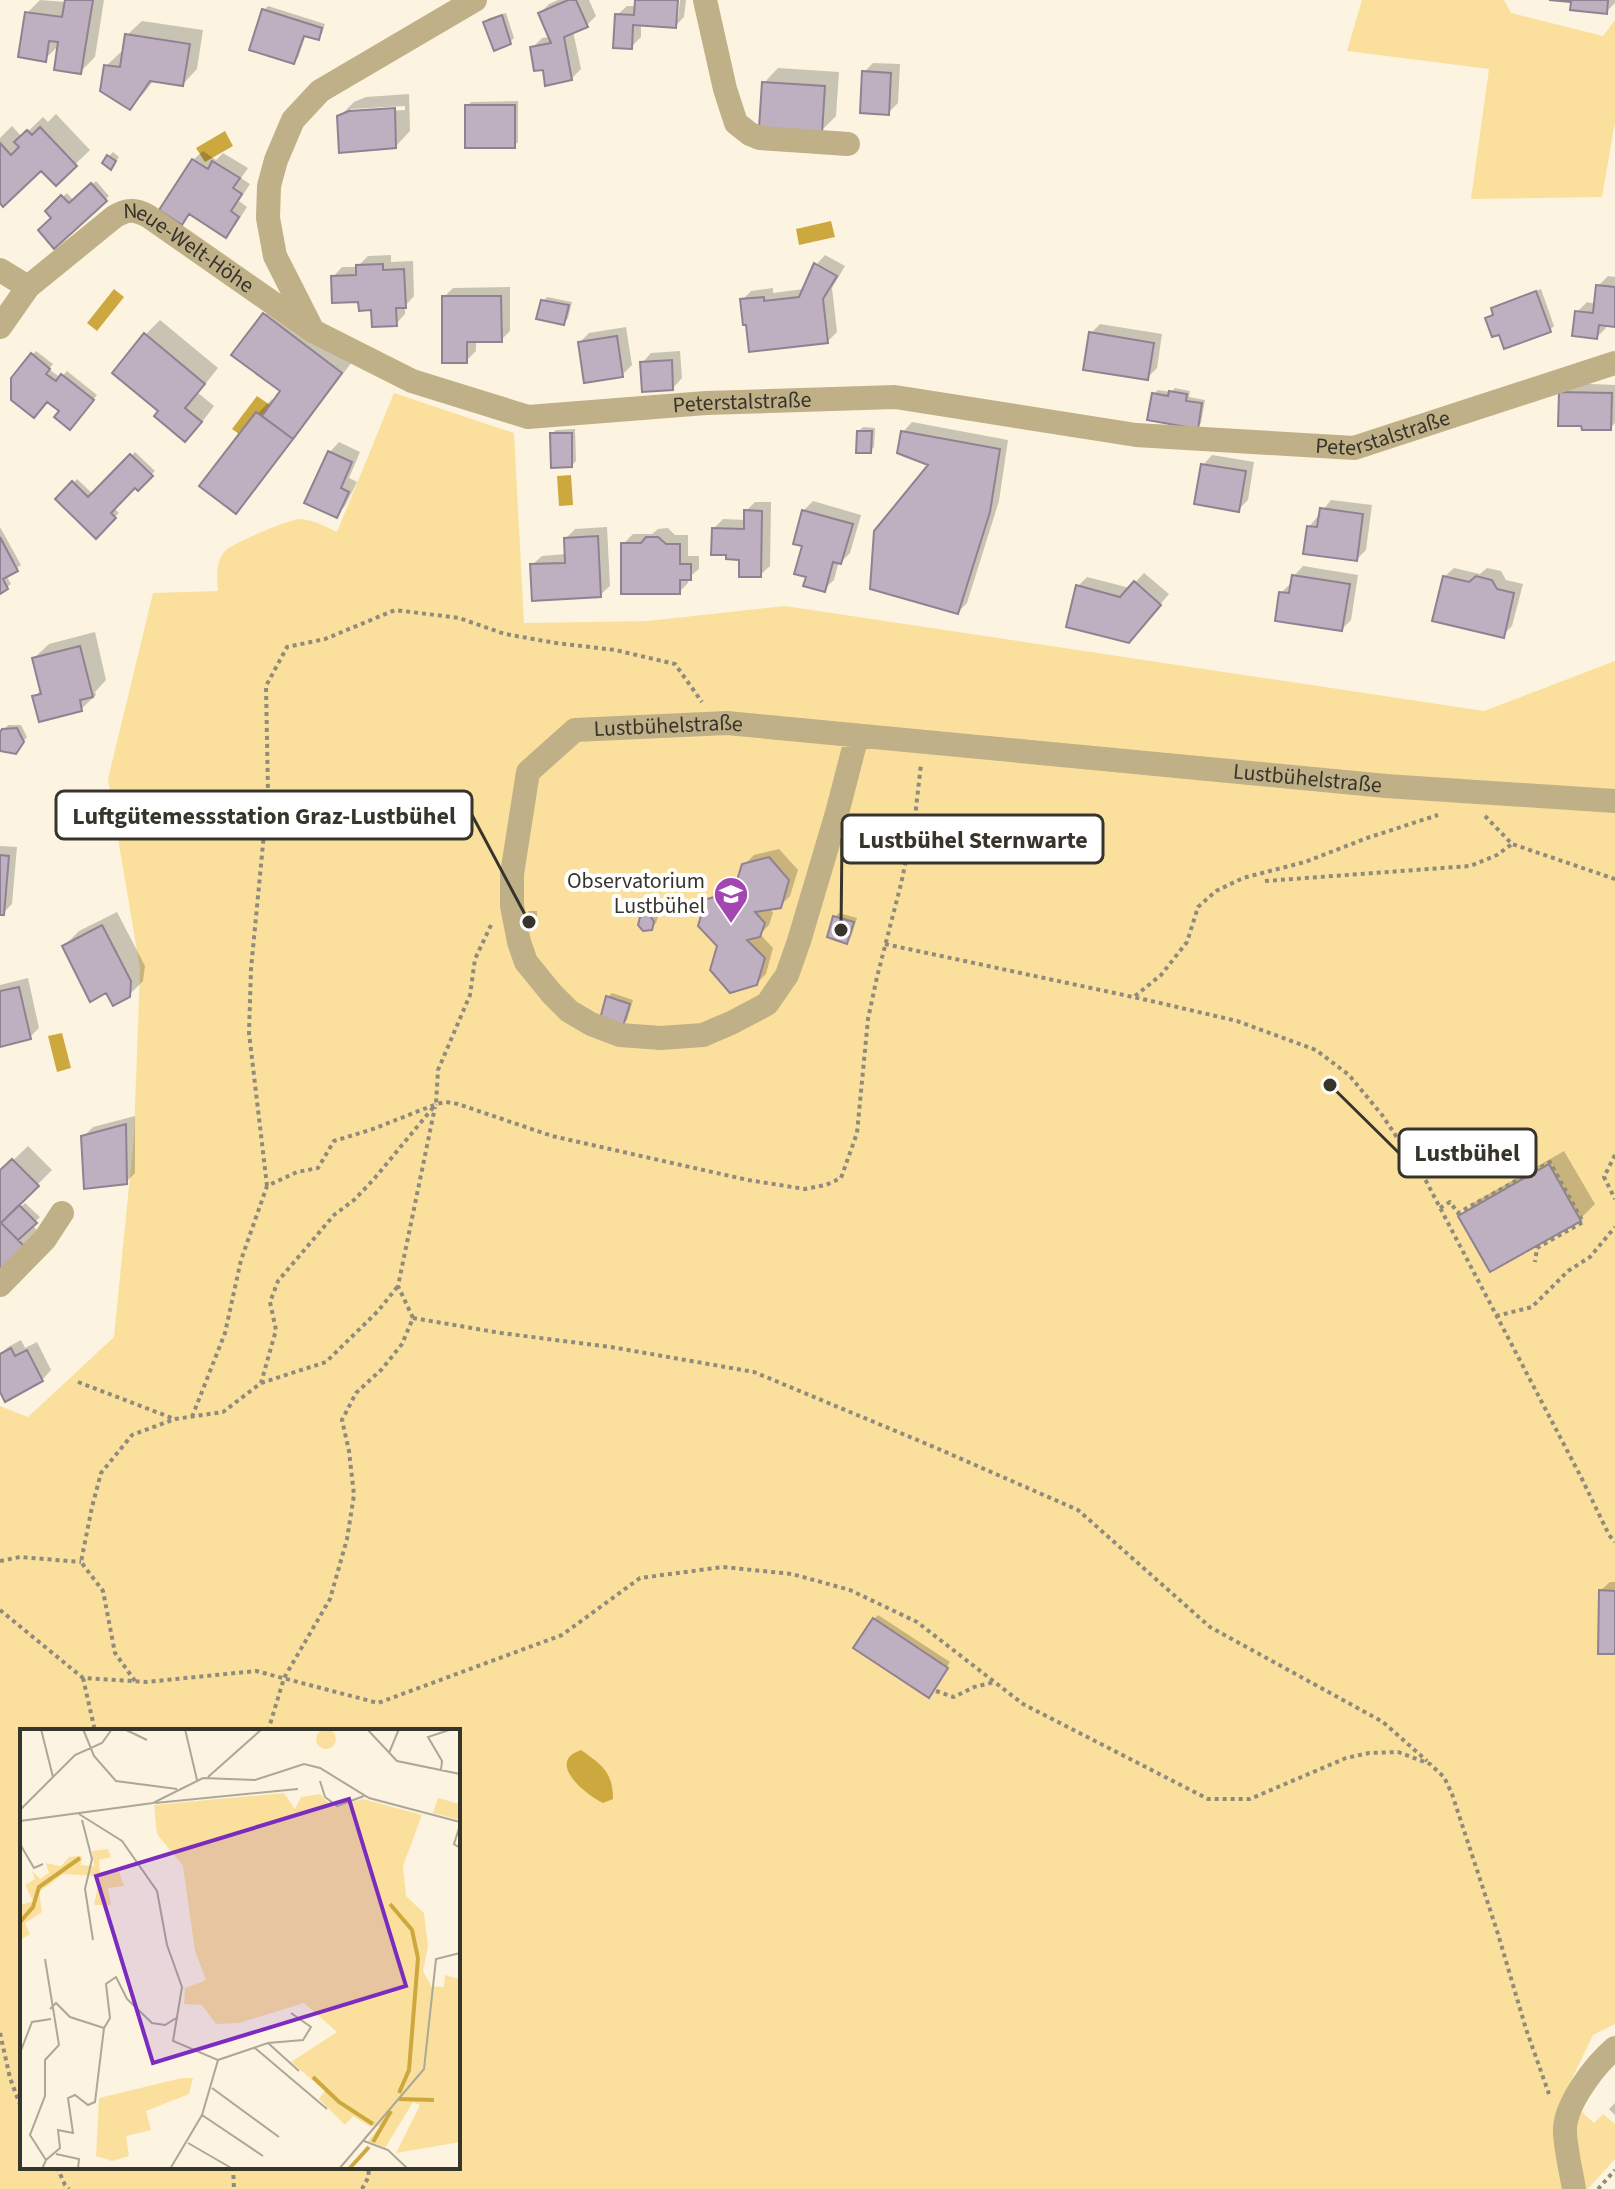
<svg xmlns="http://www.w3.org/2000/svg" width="1615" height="2189" font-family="'Source Sans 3',sans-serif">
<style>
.green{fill:#fae09c;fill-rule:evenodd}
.water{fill:#cda83e}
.shadow{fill:#0003;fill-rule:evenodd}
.building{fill:#beb0c0;stroke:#908292;stroke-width:2}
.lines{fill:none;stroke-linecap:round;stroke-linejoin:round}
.path{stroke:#908b7d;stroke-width:4;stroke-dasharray:4 4;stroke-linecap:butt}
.minor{stroke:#bfb087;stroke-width:24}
.labels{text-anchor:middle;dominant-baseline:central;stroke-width:8;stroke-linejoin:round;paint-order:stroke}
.street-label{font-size:22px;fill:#37342c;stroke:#fff}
.poi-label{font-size:22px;fill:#37342c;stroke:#fff;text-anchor:end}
.inset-river{fill:none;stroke:#cda83e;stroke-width:4}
.inset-road{fill:none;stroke:#ada798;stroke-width:2}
.view{fill:#7b2cbf;fill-opacity:0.15;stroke:#7b2cbf;stroke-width:4}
.inset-edge{fill:none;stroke:#37342c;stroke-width:4}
.leader{fill:none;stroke:#37342c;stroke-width:3}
.callout-dot{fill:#37342c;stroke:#fff;stroke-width:3}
.callout{fill:#fff;stroke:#37342c;stroke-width:3}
.callout-label{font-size:24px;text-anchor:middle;font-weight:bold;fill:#37342c}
</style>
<rect width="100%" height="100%" fill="#fcf4e0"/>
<path class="green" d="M1362,0H1504L1511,13L1603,36L1615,20V122L1602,197L1471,199L1489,69L1347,51Z
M394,393L514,433L524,623L648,621L785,606L1484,711L1615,661V2024L1593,2035L1560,2104L1564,2189H0V1406L28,1417L114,1337L134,1136L140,969L108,779L153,593L218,591C217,578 215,561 226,550C233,543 292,518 301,519C314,520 326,527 337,532ZM770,857L789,880L781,908L755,912L765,923L760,937L747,940L765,959L757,985L730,993L710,970L717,946L698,926L706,899L733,893L742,864ZM607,996L630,1004L624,1026L600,1019ZM22,1731H458V2167H22Z
M1582,2112L1594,2123L1603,2114L1615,2124V2159L1588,2189H1582L1575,2120Z"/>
<path class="water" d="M225,131L233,146L205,162L196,148Z
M831,221L835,237L799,245L796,229Z
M114,289L124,297L97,331L87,323Z
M257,396L270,405L262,416L256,412L239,434L232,429Z
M571,475L573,505L559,506L557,476Z
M62,1033L71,1068L57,1072L48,1036Z
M581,1750C602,1765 613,1772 613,1799L603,1803C586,1795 545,1762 581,1750Z"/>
<path class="shadow" d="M40,0L67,2V0H104L95,57L81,71L60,44L45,59L27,13Z
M558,0H589L596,16L587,25L573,31L581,69L571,79L544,67L532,48L542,38L550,37L540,13L549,4Z
M637,0H676L674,19H678L680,0H686L684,17L675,26L641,24V37L631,47L617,15L627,6H636Z
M1570,0H1615V3L1606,12Z
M268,6L325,24L322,34L318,38L306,34L298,58L294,62L264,10Z
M506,13L514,38L509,43L485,22L489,18Z
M142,21L203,30L197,69L183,84L154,80L144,93L130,108L106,66L121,52H125L127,35Z
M873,63L900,64L898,103L888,113L864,72Z
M778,68L839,72L836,116L821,131L764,83Z
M409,94L410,131L396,146L339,117L354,102L366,97ZM405,106V110L351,113V109Z
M518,101V142L514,146L467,106L471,102Z
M56,114L90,150L56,183L41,168L0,200V138L12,126L22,137L43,117L48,122Z
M203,151L216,160L223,153L248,168L241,178L250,184L239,201L247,207L235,226L225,235L191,213L182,222L193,160Z
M113,152L119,157L115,163L109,156Z
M96,181L109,196L54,246V218L47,211L67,193L74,201Z
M391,255V262L413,261L414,296L405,306V314L396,324L360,300L333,277L342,267H357L368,256Z
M825,255L845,266L832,288L837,332L828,341L748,323L742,300L751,291L773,288V293L804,289L816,265Z
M1608,276L1615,277V325L1607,324L1606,328L1597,337L1577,312L1587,302L1596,304L1598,286Z
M510,287V331L501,340H476V351L466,361L444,297L453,288Z
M1541,289L1554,326L1550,330L1500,332L1487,319L1495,313L1493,309L1497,305Z
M547,297L572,302L568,318L564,323L543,301Z
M279,300L355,358L250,497L235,511L202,486L258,413L272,399L275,401L283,390L265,314Z
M160,320L218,368L198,393L214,406L200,425L161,410L145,335Z
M1100,324L1162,334L1157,368L1147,378L1091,333Z
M626,327L632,365L622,375L580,342L589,333Z
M36,351L53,364L49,369L61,378L67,371L97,395L74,424L62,411L32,355Z
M680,351L682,378L673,388L642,363L651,353Z
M1570,383L1615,385V423L1610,428L1561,393Z
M1175,388L1190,391L1189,397L1205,400L1201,423L1197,427L1154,394L1158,390L1171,392Z
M912,422L1008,440L999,501L967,603L958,612L931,464L903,432Z
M863,427L875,428L874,447L870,451L859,431Z
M575,429L576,461L572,465L552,434L556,430Z
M339,442L360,452L349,478L357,482L345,506L336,516L307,502L330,452Z
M135,452L155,471L138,488L135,485L114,508L119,513L96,536L58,499L77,479L94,495Z
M1212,455L1254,462L1248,500L1238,510L1203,465Z
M1331,500L1372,505L1366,550L1357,559L1309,527Z
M813,501L861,515L850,553L841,562L839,561L834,580L824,589L809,576L804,545L803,511Z
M755,502H771L770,566L760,575L713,529L723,519L746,520V511Z
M0,527L21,565L6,575L11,584L0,592Z
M607,527L610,586L600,595L532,565L542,556L566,554V538L575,529Z
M668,528L675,535H688V556H699V569L688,578V583L679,592L623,544L633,534H652L658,529Z
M1303,566L1358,575L1351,620L1342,629L1281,593L1291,583L1293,584L1294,576Z
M1454,568L1480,574L1487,568L1501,571L1506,580L1523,584L1512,626L1503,635L1444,577Z
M1144,573L1169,594L1138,631L1078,586L1087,577L1130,588Z
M95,632L106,680L95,692L96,695L81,709L35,696L42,689L34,658L49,644Z
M8,725H21L27,737L20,747H0V735Z
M0,846L17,847L12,904L3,913H0Z
M779,849L798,870L790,896L780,906L769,908L773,913L769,925L760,934L773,948L766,974L756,984L719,945L708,900L718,890L738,885L744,865L754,855Z
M529,911H537V923L533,927H526L525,915Z
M654,911L658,917L656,923L651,928L642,918L647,914Z
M117,912L145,966L143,981L128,996L107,991L64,946L79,931Z
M839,913L857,918L851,937L847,941L835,917Z
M28,978L39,1028L30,1037L0,1045V985Z
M612,993L633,1000L627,1020L623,1024L608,997Z
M135,1116V1173L126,1182L83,1137L93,1127Z
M28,1146L52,1170L9,1213L12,1215L25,1203L40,1217L32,1225L38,1231L0,1269V1173Z
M1564,1151L1595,1204L1580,1219L1491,1270L1461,1217L1475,1202Z
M21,1340L25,1348L37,1342L51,1370L42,1380L0,1388V1354L8,1347Z
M1610,1582H1615V1652L1600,1591Z
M878,1615L950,1662L929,1693L874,1619Z
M1615,2103V2115L1609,2109Z"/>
<path class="building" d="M65,0H93L81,74L54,70L58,42L49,41L46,62L18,57L25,12L62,17Z
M568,0H576L588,27L564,37L572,80L545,86L543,70L534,71L530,47L551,43L538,13Z
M635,0H678L676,28L633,25L632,49L613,48L615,14L634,15Z
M1549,0H1608L1607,14L1570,10L1571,2Z
M262,9L322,28L319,40L304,36L294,64L249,50Z
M502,15L511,44L494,51L483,22Z
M125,34L190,44L183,86L150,81L130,110L100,91L104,65L120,67Z
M862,71L891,73L889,115L860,113Z
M762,82L825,86L822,133L759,128Z
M465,105H515V148H465Z
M395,108L396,148L339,153L337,116L349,111Z
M40,127L77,166L56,186L41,171L3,207L0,203V143L11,155L19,147L14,142L27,130L32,135Z
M107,155L116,161L111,170L102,163Z
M192,159L208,169L212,161L240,178L233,188L242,194L231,211L239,217L226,238L189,214L182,225L159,210Z
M91,183L107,201L54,249L38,230L51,218L45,211L61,195L69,203Z
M814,263L837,276L823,299L828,343L749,352L746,325H743L740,299L764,297V301L799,297Z
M383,264V270L404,269L406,308H396L397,326L372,327L371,310L359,311L358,302L332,303L331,276L356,275V265Z
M1596,285L1615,287V327L1599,325L1597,339L1572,336L1575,311L1593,313Z
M1536,291L1551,332L1504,349L1499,335L1492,337L1485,318L1493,315L1491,308Z
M442,296H501L502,342H467V363H442Z
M541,300L569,305L564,325L536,319Z
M263,313L342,373L293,439L262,416L280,391L231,355Z
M1089,332L1154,343L1148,380L1083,370Z
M144,333L205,384L185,408L202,422L185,442L154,416L158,411L112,373Z
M617,336L623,377L584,383L578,342Z
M31,353L50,369L46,374L56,381L61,374L94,400L70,430L54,417L59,411L47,402L34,418L11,400V378Z
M672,360L673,390L642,392L640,362Z
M1169,391L1187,394L1186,401L1202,403L1198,429L1147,420L1152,393L1168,396Z
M1559,392L1612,393L1611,430H1582L1581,426H1558Z
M256,412L293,439L236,514L199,486Z
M857,431H872L871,453H856Z
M901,431L1000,449L990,512L958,614L870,589L874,531L928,465L897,453Z
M550,433H572V467L551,468Z
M328,451L352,462L341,488L349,492L337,518L304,503Z
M130,454L153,476L138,491L135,488L111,513L116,518L96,539L55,499L72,481L88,497Z
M1201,464L1246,471L1239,512L1194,504Z
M1320,508L1363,514L1357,561L1303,554L1307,526L1317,527Z
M744,510L762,511L761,577H739V560L726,559V555H711L712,528L744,529Z
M802,510L853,524L841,564L833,562L825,592L803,586L806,577L794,574L802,546L793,544Z
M598,536L601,597L532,601L530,564L565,563L564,538Z
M0,537L18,571L3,579L8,589L0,594Z
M646,537H658L666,544H680V564H691V580H680V594H621V543H641Z
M1292,575L1350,584L1342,631L1275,621L1279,592L1289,593Z
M1443,576L1469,582L1476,576L1492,580L1497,589L1514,593L1504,638L1432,621Z
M1134,581L1161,605L1129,643L1066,627L1076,585L1120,597Z
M80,646L93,697L80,700L82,711L39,722L32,696L41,694L32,658Z
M17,728L24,742L16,754L0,751V732L2,729Z
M0,855L9,856L4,915H0Z
M769,857L789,880L781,908L755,912L765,923L760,937L747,940L765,958L757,985L730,993L710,970L717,946L698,926L706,899L733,893L742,864Z
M649,914L654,922L652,930L643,931L638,925L640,917Z
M833,916L854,922L847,944L827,937Z
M102,925L131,981L130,997L113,1006L106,993L90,1002L62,946Z
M19,987L31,1039L0,1047V991Z
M606,996L630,1004L623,1026L600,1019Z
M126,1124L127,1184L84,1189L81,1136Z
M12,1159L39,1186L1,1223L25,1247L0,1272V1170Z
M1549,1164L1581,1221L1490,1272L1458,1216Z
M19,1205L37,1223L18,1240L1,1223Z
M11,1348L15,1356L27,1350L43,1381L5,1402L0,1392V1354Z
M1599,1590L1615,1591V1654H1598Z
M873,1618L948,1668L929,1698L853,1648Z"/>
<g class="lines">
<path class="path" d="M1485,816L1512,844L1615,879
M1265,881L1470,866L1497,855L1512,844
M491,925L475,959L470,995L438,1070L436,1104L446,1102L458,1104L552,1136L748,1180L805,1189L826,1185L841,1178L857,1133L868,1019L877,977L901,884L915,817L921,764
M885,944L1147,1000L1237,1021L1316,1050L1349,1075L1382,1115L1425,1179L1581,1477L1609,1535L1615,1542
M1135,996L1161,975L1187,942L1198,907L1216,891L1243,878L1305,862L1367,838L1438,815
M1615,1155L1604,1177L1615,1199
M267,1186L249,1033L251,969L268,792L266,686L287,647L325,639L395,610L459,618L505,634L556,643L615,650L675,664L702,702
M1440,1208L1450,1202L1458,1213L1550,1162L1583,1222L1537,1248L1535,1262
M1496,1316L1532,1307L1568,1271L1590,1257L1615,1227
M413,1318L501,1333L611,1347L754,1372L934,1447L1078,1510L1210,1627L1383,1722L1427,1761
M78,1382L172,1418
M261,1383L326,1362L378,1311L398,1286
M192,1417L225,1333L241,1260L267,1186L297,1172L318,1168L334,1141L373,1129L434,1105
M0,1561L20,1557L81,1562
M0,1610L83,1678L146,1682L256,1671L378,1703L562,1635L640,1578L723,1567L792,1574L850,1590L917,1622L1023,1704L1208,1799H1250L1346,1758L1369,1753L1398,1752L1430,1764L1444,1777L1452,1794L1498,1934L1526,2029L1549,2094
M83,1678L95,1731
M135,1681L115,1653L103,1591L81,1562L92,1507L101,1473L132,1435L175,1419L223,1412L261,1383L276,1330L270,1302L278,1281L334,1215L354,1200L374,1179L436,1104
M936,1691L954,1697L974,1687L995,1682
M268,1731L284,1678L330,1599L347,1539L354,1495L349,1451L342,1420L356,1393L382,1369L402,1344L413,1318L398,1286L435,1107
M0,2033L10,2078L22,2110
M57,2167L65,2185L69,2189
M233,2167L234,2189
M362,2189L369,2176L368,2167
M1598,2189L1615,2170"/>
<g class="minor">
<path d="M705,0L725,89L736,123L750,134L760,138L848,144"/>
<path d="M0,270L28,287"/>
<path id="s1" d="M0,327L28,287L114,217C127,209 134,209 148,216L313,331L412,381L528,417L706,403L895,397L1136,435L1354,448L1615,363"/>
<path d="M312,329L275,256L268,218L269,186L276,160L293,120L320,91L475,0"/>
<path id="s2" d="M857,736L837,813L799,941L787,975L767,1004L731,1023L703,1035L661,1038L620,1035L591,1024L569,1011L552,994L526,962L519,942L512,906V874L528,772L575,730L727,723L1386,786L1615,801"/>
<path d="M0,1285L45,1239L62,1213"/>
<path d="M1574,2189C1571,2171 1566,2151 1565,2133C1563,2106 1595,2065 1615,2048"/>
</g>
</g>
<defs>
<g id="university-pin" transform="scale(1.8)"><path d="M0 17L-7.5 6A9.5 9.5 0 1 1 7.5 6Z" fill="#a346b1" stroke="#fff"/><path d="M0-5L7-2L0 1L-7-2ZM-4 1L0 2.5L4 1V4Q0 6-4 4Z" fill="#fff"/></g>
</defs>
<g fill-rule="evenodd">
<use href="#university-pin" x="731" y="894"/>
</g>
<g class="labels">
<g class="street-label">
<text stroke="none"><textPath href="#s1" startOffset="246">Neue-Welt-Höhe</textPath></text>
<text stroke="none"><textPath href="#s1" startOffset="844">Peterstalstraße</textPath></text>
<text stroke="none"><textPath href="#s1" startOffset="1490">Peterstalstraße</textPath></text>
<text stroke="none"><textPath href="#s2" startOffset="910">Lustbühelstraße</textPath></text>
<text stroke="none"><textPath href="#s2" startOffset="1552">Lustbühelstraße</textPath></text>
</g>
<g class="poi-label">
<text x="705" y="881">Observatorium<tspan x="705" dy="25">Lustbühel</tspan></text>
</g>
</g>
<g transform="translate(20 1729)">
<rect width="440" height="440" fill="#fcf4e0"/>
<path d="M296 10a10 10 0 1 1 20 0a10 10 0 1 1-20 0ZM264,64L275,80L281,68L300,65L312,78L343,70L402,86L383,137L386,167L404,184L408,217L403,242L411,257L424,258L425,246L439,250L440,413L376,424L400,376L393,373L365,419L348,412L360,397H349L333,387L325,396L299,370L305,362L271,333L317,303L284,274L219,294L196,295L182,276L164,275L165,259L186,251L175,222L163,137L137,105L134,76ZM418,69L440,75V91L413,84ZM88,120L91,128L79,131L80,144L99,142L104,157L88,159L91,176H74L80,147L43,145L19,163L22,183L5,194L10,205L0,211L1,176L13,172L5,156L15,150L12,142L20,150L29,144L26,134L41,137L49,128L62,127L61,136L74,137L72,122ZM162,349H173L169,365L126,382L131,401L106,407L109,427L92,432L76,427L79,369Z" fill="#fae09c"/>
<path class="inset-river" d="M370,175L392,201L398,229M0,193L13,178L19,158L60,129M293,348L319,373L353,395M379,364L389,341L398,229M379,370L414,371M353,413L371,382M329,440L349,418"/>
<path class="inset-road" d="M21,0L33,48M63,0L74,27L96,52L157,60M104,0L127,11M165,0L177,51M347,0L377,32L440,45M369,24L379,0M421,41L422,32L408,8L432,0M188,48L242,0M300,52L305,68L317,77L344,67M135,74L278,60M0,81L55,26L82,14L92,0M59,85L102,112L137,162L147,216L162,258L153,312L198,331L182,386L150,440M62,91L72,130L65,160L73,211M0,92L133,74L183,49L235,51L284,35L300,39L349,69L440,93M440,96L434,115L440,119M0,115L14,139L23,135M30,280L36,274L50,288L84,299L90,289L86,255L96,248L107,270L132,294L145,296L158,288M248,314L279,342M235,319L307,380M0,324L12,293L31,290M198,331L248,314L283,311L291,298L271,284M192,359L259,408M182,386L243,427M344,412L368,421L388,440M168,414L213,440M36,425L59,430L58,440M26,431L40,419L38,401L53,404L48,369L55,366L68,376L75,373L84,299M22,440L26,431L10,406L25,367V331L39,316L25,230M319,440L404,340L416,230L440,224"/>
<path class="view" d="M329,70L386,257L133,334L76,147Z"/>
<rect width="440" height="440" class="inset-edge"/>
</g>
<path class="leader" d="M529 922L472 815M841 930L842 839M1330 1085L1399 1153"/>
<g class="callout-dot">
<circle cx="529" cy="922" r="8"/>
<circle cx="841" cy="930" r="8"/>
<circle cx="1330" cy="1085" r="8"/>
</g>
<g class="callout">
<rect x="56" y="791" width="416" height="48" rx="8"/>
<rect x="842" y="815" width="261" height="48" rx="8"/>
<rect x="1399" y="1129" width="137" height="48" rx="8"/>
</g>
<g class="callout-label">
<text x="264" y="824">Luftgütemessstation Graz-Lustbühel</text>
<text x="973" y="848">Lustbühel Sternwarte</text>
<text x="1467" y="1161">Lustbühel</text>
</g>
</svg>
